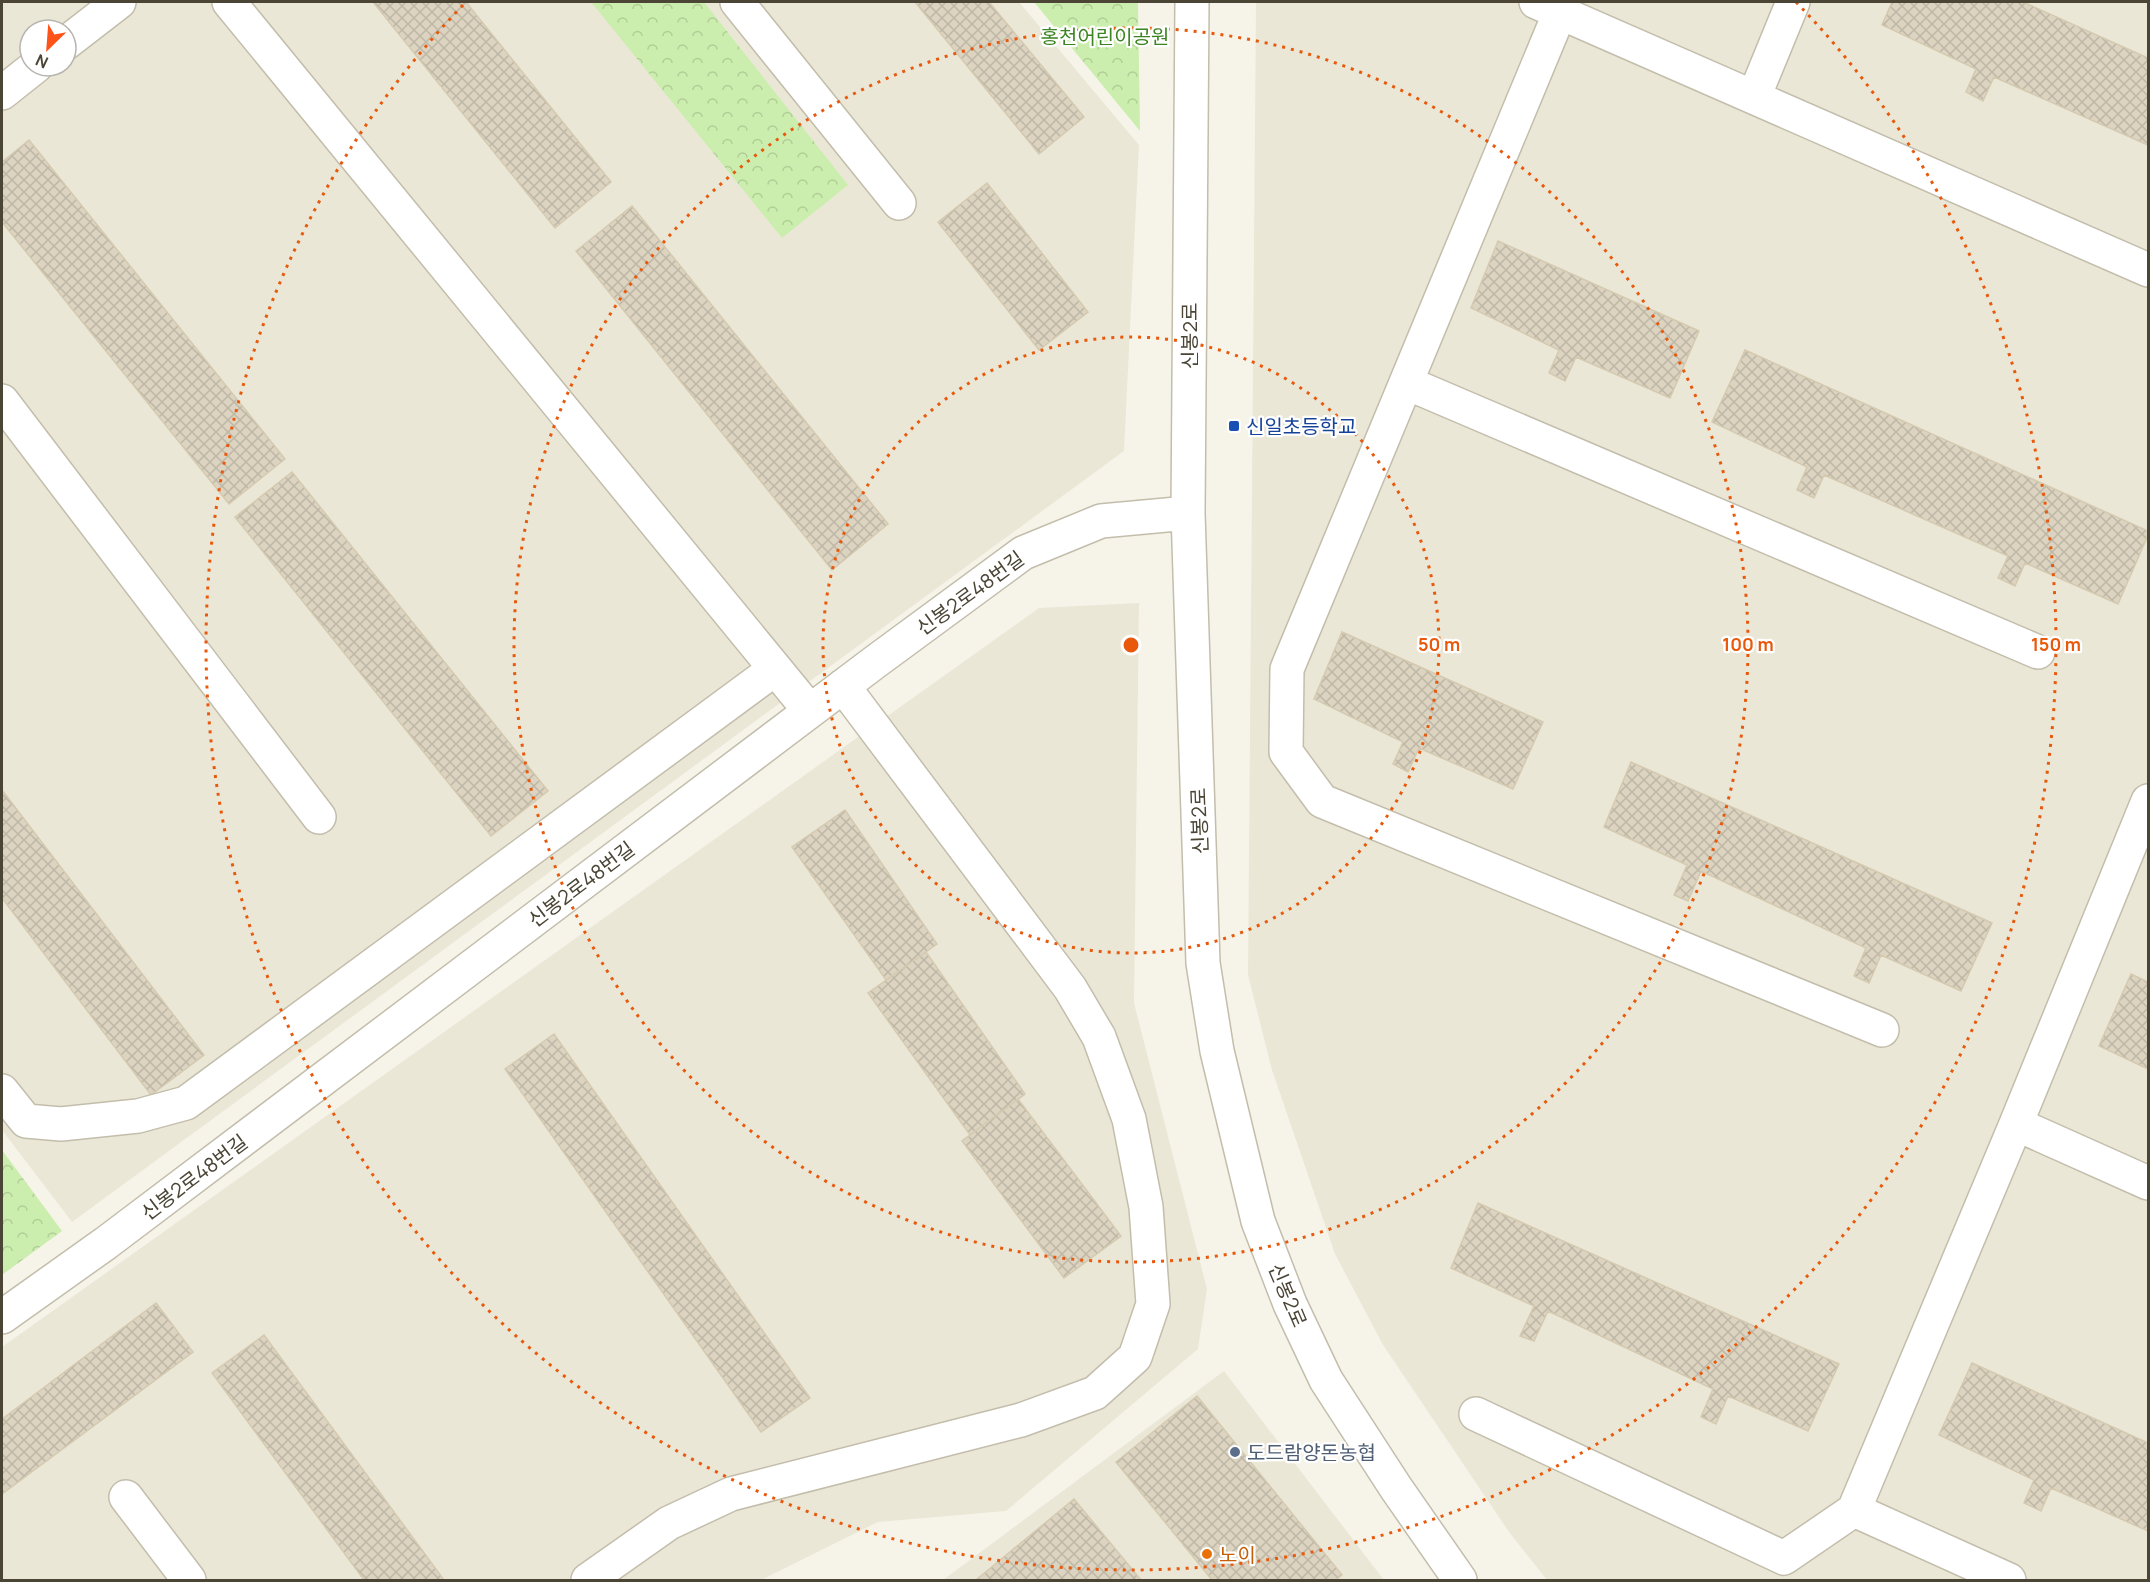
<svg xmlns="http://www.w3.org/2000/svg" width="2150" height="1582" font-family="Manrope,'Noto Sans KR',sans-serif">
<style>
.residential{fill:#ebe7d7;fill-rule:evenodd}
.park{fill:url(#park-crowns)}
.building{fill:url(#building-cross-hatch);stroke:#d5cab0;stroke-width:1.5}
.lines{fill:none;stroke-linecap:round;stroke-linejoin:round}
.minor-casing{stroke:#c3bdab;stroke-width:36}
.minor{stroke:#fff;stroke-width:33}
.ring{fill:none;stroke:#e8590c;stroke-width:3;stroke-dasharray:3 6}
.transit-dot{fill:#1a4fb4;stroke:#fff;stroke-width:2}
.service-dot{fill:#5c6f8a;stroke:#fff;stroke-width:2}
.food-dot{fill:#e8710a;stroke:#fff;stroke-width:2}
.labels{text-anchor:middle;dominant-baseline:central;stroke-width:4.5;stroke-linejoin:round;paint-order:stroke}
.park-label{font-size:20px;fill:#3d8522;stroke:#fff}
.street-label{font-size:20px;fill:#4b4536;stroke:#fff}
.transit-label{font-size:20px;fill:#164399;stroke:#fff;text-anchor:start}
.service-label{font-size:20px;fill:#4e5e75;stroke:#fff;text-anchor:start}
.food-label{font-size:20px;fill:#c56008;stroke:#fff;text-anchor:start}
.centre{fill:#e8590c;stroke:#fff;stroke-width:3}
.ring-label{font-size:18px;text-anchor:middle;font-weight:bold;fill:#e8590c;stroke:#fff;stroke-width:4.5;stroke-linejoin:round;paint-order:stroke}
</style>
<defs>
<pattern id="park-crowns" width="20" height="18" patternUnits="userSpaceOnUse" patternTransform="scale(1.5)"><rect width="20" height="18" fill="#cbeeae"/><path d="M2 6a3 3 0 1 1 6 0M12 15a3 3 0 1 1 6 0" fill="none" stroke="#b0cd96"/></pattern>
<pattern id="building-cross-hatch" width="8" height="8" patternUnits="userSpaceOnUse" patternTransform="scale(1.5)"><rect width="8" height="8" fill="#dcd4c0"/><path d="M0 0l8 8M0 8l8-8" fill="none" stroke="#beb7a6"/></pattern>
</defs>
<rect width="100%" height="100%" fill="#f6f4e9"/>
<path class="residential" d="M2,2H1019L1139,145L1124,451L72,1222L2,1130ZM30,30H66V66H30Z
M1256,2H2148V1580H1547L1509,1532L1383,1345L1335,1254L1272,1070L1248,975Z
M1139,603L1134,1003L1207,1289L1198,1349L1006,1511L878,1522L761,1580H2V1347L1039,608Z
M1224,1371L1384,1580H943Z"/>
<path class="park" d="M591,2H704L848,185L782,238Z
M1034,2H1138L1140,131Z
M2,1150L62,1231L2,1275Z"/>
<path class="building" d="M373,2H466L611,182L555,228Z
M915,2H989L1084,117L1039,154Z
M1892,2H2023L2148,58V145L1994,77L1983,101L1966,92L1976,69L1882,25Z
M29,140L285,459L229,504L2,222V162Z
M987,183L1088,312L1039,350L938,222Z
M632,206L888,524L832,570L576,251Z
M1498,241L1699,331L1670,398L1576,357L1565,381L1549,373L1559,350L1471,308Z
M1745,350L2148,531V535L2118,604L2025,563L2015,586L1998,578L2008,556L1824,475L1814,498L1797,490L1807,467L1712,422Z
M292,472L548,791L491,836L235,517Z
M1342,632L1543,722L1513,789L1419,748L1408,772L1393,764L1403,742L1314,699Z
M1631,762L1992,923L1961,991L1881,955L1869,983L1854,976L1866,948L1701,871L1688,901L1674,895L1687,865L1604,827Z
M2,790L204,1055L151,1095L2,898Z
M845,810L937,944L886,980L792,847Z
M926,952L1025,1094L970,1135L868,993Z
M2131,974L2148,982V1069L2099,1046Z
M554,1034L810,1398L761,1432L505,1069Z
M1018,1099L1121,1236L1064,1278L962,1141Z
M1478,1203L1839,1364L1808,1431L1728,1396L1716,1424L1701,1417L1713,1389L1548,1311L1534,1341L1520,1336L1534,1306L1451,1268Z
M156,1303L193,1352L2,1494V1419Z
M264,1335L444,1580H364L212,1373Z
M1972,1363L2148,1443V1531L2051,1488L2041,1511L2024,1503L2034,1480L1939,1435Z
M1197,1396L1342,1575L1336,1580H1212L1116,1462Z
M1074,1499L1141,1580H976Z"/>
<g class="lines">
<g class="minor-casing">
<path id="minor" d="M229,2L810,711
M737,2L899,203
M1192,2L1188,513L1203,963L1217,1051L1258,1221L1290,1304L1326,1380L1396,1488L1460,1580
M1536,2L2148,270
M1560,12L1287,669L1286,752L1322,801L1882,1030
M66,43L119,2
M2,93L36,66
M1754,97L1793,2
M1407,383L2038,652
M2,401L319,817
M2,1091L26,1121L61,1124L138,1116L186,1103L775,669
M2016,1124L2148,1183
M2,1317L106,1243L875,662L1023,553L1101,521L1188,513
M1476,1414L1784,1558L1854,1510L2009,1580
M126,1497L189,1580
M1854,1510L2016,1124L2148,801
M588,1580L669,1523L731,1494L1021,1420L1095,1393L1135,1357L1153,1304L1146,1207L1129,1119L1099,1037L1070,988L843,686"/>
</g>
<use href="#minor" class="minor"/>
</g>
<g class="ring">
<circle cx="1131" cy="645" r="308"/>
<circle cx="1131" cy="645" r="617"/>
<path d="M1796 2A925 925 0 1 1 466 2"/>
</g>
<rect class="transit-dot" x="1228" y="420" width="12" height="12" rx="3"/>
<circle class="service-dot" cx="1235" cy="1452" r="6"/>
<circle class="food-dot" cx="1207" cy="1554" r="6"/>
<g class="labels">
<g class="park-label">
<text x="1105" y="36">홍천어린이공원</text>
</g>
<g class="street-label">
<text transform="translate(1189 336) rotate(-90)">신봉2로</text>
<text transform="translate(970 593) rotate(-36)">신봉2로48번길</text>
<text transform="translate(1199 821) rotate(-92)">신봉2로</text>
<text transform="translate(581 884) rotate(-37)">신봉2로48번길</text>
<text transform="translate(194 1177) rotate(-37)">신봉2로48번길</text>
<text transform="translate(1288 1295) rotate(67)">신봉2로</text>
</g>
<g class="transit-label">
<text x="1246" y="426">신일초등학교</text>
</g>
<g class="service-label">
<text x="1247" y="1452">도드람양돈농협</text>
</g>
<g class="food-label">
<text x="1219" y="1554">노이</text>
</g>
</g>
<circle cx="1131" cy="645" r="9" class="centre"/>
<g class="ring-label">
<text x="1439" y="651">50 m</text>
<text x="1748" y="651">100 m</text>
<text x="2056" y="651">150 m</text>
</g>
<rect width="2150" height="1582" fill="none" stroke="#4b4536" stroke-width="6"/>
<g transform="translate(48 48) rotate(205)"><circle r="28" fill="#ffffff" stroke="#b7b5af" stroke-width="1.5"/>
<path d="M0-4.5L10 22L0 15L-10 22Z" fill="#ff5318"/>
<text y="-9" font-size="16" font-weight="bold" text-anchor="middle" fill="#4b4536">N</text>
</g>
</svg>
